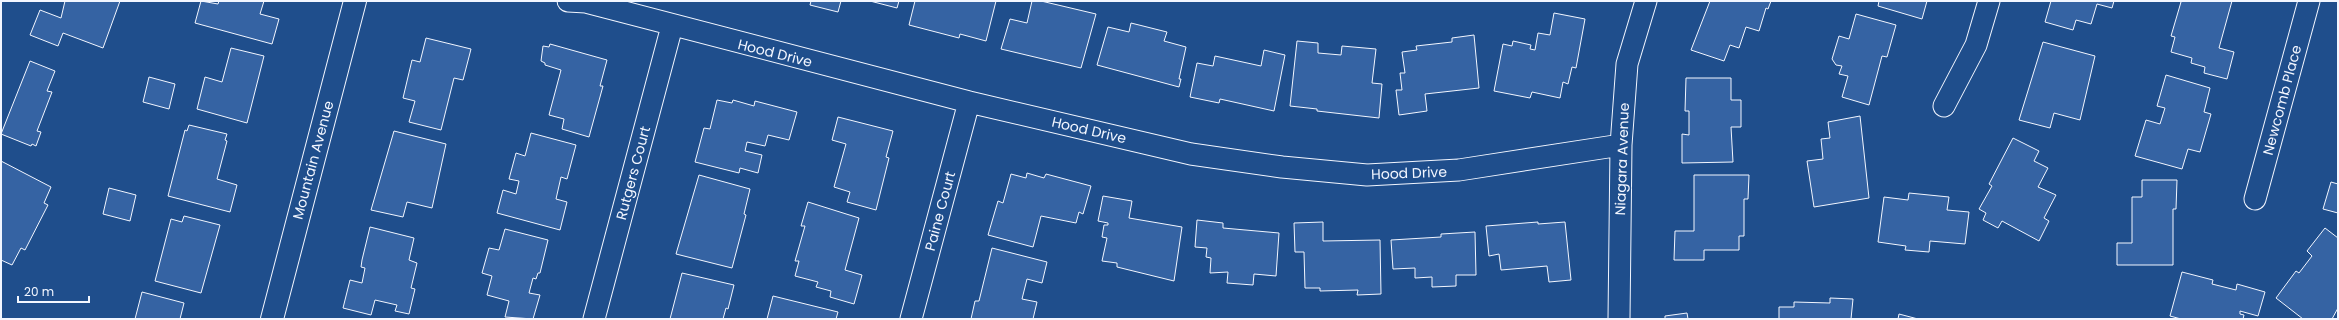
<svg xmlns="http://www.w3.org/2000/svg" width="2339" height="320" font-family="Poppins,sans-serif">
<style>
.building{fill:#3563a3;stroke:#f2f6ff}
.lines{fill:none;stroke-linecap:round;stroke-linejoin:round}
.minor-casing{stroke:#f2f6ff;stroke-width:23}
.secondary-casing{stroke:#f2f6ff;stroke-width:24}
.minor{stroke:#1f4e8c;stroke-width:21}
.secondary{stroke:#1f4e8c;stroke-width:22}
.labels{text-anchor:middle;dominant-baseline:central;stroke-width:3;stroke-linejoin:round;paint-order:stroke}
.street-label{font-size:14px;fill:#f2f6ff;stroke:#1f4e8c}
</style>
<rect width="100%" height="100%" fill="#1f4e8c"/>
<path class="building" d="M65,1H120L103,48L63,33L58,46L30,35L40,10L61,18Z
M201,1L218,4L219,1H264L260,14L279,19L272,44L195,23Z
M811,1H841L838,12L810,5Z
M870,1H899L897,8Z
M915,1H996L986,41L960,34L959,38L909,25Z
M1032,1H1041L1096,14L1081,68L1001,49L1010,19L1027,23Z
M1710,1H1771L1768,9L1766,8L1759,31L1746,27L1739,48L1730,45L1724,61L1691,50Z
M1879,1H1927L1922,19L1878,6Z
M2051,1H2114L2112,8L2097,4L2091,24L2076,20L2073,30L2045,22Z
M2178,1H2232L2219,48L2234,52L2227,79L2204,73L2205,67L2191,63L2192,58L2171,52L2175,37L2171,36L2181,2Z
M1554,13L1585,19L1576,68L1572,67L1568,84L1563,82L1560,98L1532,92L1530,98L1494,91L1503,44L1512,46L1513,41L1531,45L1530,49L1535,50L1538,33L1550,35Z
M1856,14L1896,25L1887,57L1882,56L1869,105L1842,97L1848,76L1839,74L1842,66L1836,65L1832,59L1839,36L1849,39Z
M1131,23L1167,32L1164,41L1186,47L1179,79H1181L1179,87L1097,65L1108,27L1129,32Z
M1474,35L1479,88L1425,94L1427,111L1399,115L1396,90H1402L1400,73H1405L1402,52L1417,50L1416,46L1452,42V38Z
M426,38L471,49L463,80L454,78L441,130L409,122L415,101L403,98L412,60L420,62Z
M1297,41L1318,43V53L1341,55L1342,46L1376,49L1372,83L1382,84L1379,118L1317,111V109L1290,106Z
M2043,42L2095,56L2080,120L2054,113L2050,128L2019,120Z
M550,44L607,60L600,86H603L589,137L562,129L564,119L549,115L561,70L545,65V63L541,61L543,46L549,47Z
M231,48L264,56L247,123L197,109L205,77L222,82Z
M1264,50L1285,55L1274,111L1220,99L1219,103L1190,97L1197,63L1213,66L1215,56L1261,66Z
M30,61L55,71L47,91L52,92L37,131L41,132L36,146L32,144L31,146L1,134Z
M2166,75L2210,88L2204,112L2211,114L2200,152L2188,149L2182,169L2135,156L2146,120L2160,124L2165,108L2157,106Z
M149,77L175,84L169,109L143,102Z
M1686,78H1731V100H1741V127H1731L1733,162L1682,163V134L1689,135V111H1685Z
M717,100L732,103L733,100L754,106L755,101L797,112L789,140L768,135L765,146L747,142L745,151L762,155L758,173L740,168L739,173L695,162L704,128L710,129Z
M1860,116L1869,198L1814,207L1807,161L1823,159L1821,139L1830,138L1828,122Z
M838,117L893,131L886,157L889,158L876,210L847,202L850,192L834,187L846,144L832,140Z
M189,125L227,134L225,140L227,141L217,179L237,185L230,212L168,196L185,130L187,131Z
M394,131L446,144L432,208L407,202L403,217L371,210Z
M531,133L576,145L567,179L561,177L556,199L567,202L560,230L497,213L503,190L516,194L519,181L509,179L516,153L525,156Z
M2013,138L2039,151L2034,161L2048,168L2038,187L2056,195L2044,218L2049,221L2039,241L2002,221L1998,228L1983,220L1986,213L1979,209L1992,186L1989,184Z
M1,161L51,187L44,203L48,205L25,250L21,248L12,265L1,260Z
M1027,173L1044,178L1046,174L1091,186L1083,214L1079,212L1076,223L1041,216L1033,247L988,235L998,201L1003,203L1011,174L1026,178Z
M699,175L750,189L744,214L746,215L732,268L676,254Z
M1694,175H1749L1748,199H1744V236H1739V250H1704V260H1674L1675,231H1694Z
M2142,180H2177L2176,209H2173V265H2117V243H2132V197H2142Z
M2331,182L2338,184V213L2323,209Z
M109,188L136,195L130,221L103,214Z
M1909,193L1949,197L1947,210L1969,212L1965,244L1930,241L1929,252L1905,250L1906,246L1878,242L1884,197L1908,200Z
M1103,196L1132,201L1129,218L1182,227L1174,281L1117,267V263L1102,261L1107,238L1102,237L1104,225H1108V223L1098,221Z
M808,202L859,218L845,270L862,275L854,304L830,297L831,291L816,287L818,282L795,276L799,261H795L805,226H801Z
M184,216L220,225L201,293L155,281L171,219L182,222Z
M1197,220L1223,223V228L1279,233L1276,276L1254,274L1253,285L1227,283L1228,272L1210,273L1211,258L1206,257L1207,248L1195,247Z
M1323,222V241L1380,240L1381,294L1357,295L1358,290L1320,291V288H1305L1304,252H1295L1294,223Z
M1538,222V224L1565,222L1571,280L1549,282L1547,266L1501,270L1499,254L1489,256L1486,226Z
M370,227L414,238L409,260L417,263L411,288L415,289L409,314L395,311L397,305L375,300L371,315L343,308L350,280L362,283L365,268L361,267L362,260Z
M2325,228L2338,238V308L2332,319H2303L2276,298L2296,271L2299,273L2312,256L2307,251Z
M505,229L548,240L540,273H538L536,279L533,278L529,293L540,295L533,319L505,317L509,301L487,295L492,276L482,273L489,248L499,250Z
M1475,232L1476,275H1456V286L1432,287V277L1415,278V268L1393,269L1391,240L1441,237V234Z
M992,248L1047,262L1042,283L1027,279L1022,299L1037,302L1033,319H971L975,301H979Z
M2182,272L2213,280L2212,284L2236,290L2237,284L2265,292L2258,316L2240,311V314L2244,315L2243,319H2181L2170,316Z
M682,273L734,285L728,309L726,308L723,319H670Z
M142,292L184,303L180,319H135Z
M773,296L838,312L836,319H767Z
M1830,298L1853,299L1851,319H1779V307H1794V302L1830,303Z
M1687,313L1688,319H1665V316Z
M1899,314L1918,319H1898Z"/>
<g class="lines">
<g class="minor-casing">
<path id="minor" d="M568,1L586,2L969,102L1191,154L1282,167L1367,175L1459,170L1621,145
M1944,106L1976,45L1989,1
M2255,199L2309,1
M594,319L672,26
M911,319L969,102
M1619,319L1621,145L1627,64L1646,1"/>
</g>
<g class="secondary-casing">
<path id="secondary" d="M272,319L355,1"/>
</g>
<use href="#minor" class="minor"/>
<use href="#secondary" class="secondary"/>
</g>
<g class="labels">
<g class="street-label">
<text transform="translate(775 53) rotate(14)">Hood Drive</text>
<text transform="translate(2282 100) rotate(-75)">Newcomb Place</text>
<text transform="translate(1089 130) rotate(13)">Hood Drive</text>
<text transform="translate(1622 159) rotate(-88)">Niagara Avenue</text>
<text transform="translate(313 160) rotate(-75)">Mountain Avenue</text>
<text transform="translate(633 173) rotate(-75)">Rutgers Court</text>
<text transform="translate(1409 173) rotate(-2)">Hood Drive</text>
<text transform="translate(940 211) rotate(-75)">Paine Court</text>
</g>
</g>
<rect width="2339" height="320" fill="none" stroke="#f2f6ff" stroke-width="4"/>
<path d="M18 296v6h71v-6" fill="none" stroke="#f2f6ff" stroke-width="2"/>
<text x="24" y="296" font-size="12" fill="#f2f6ff" stroke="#1f4e8c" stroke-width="3" paint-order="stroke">20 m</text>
</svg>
